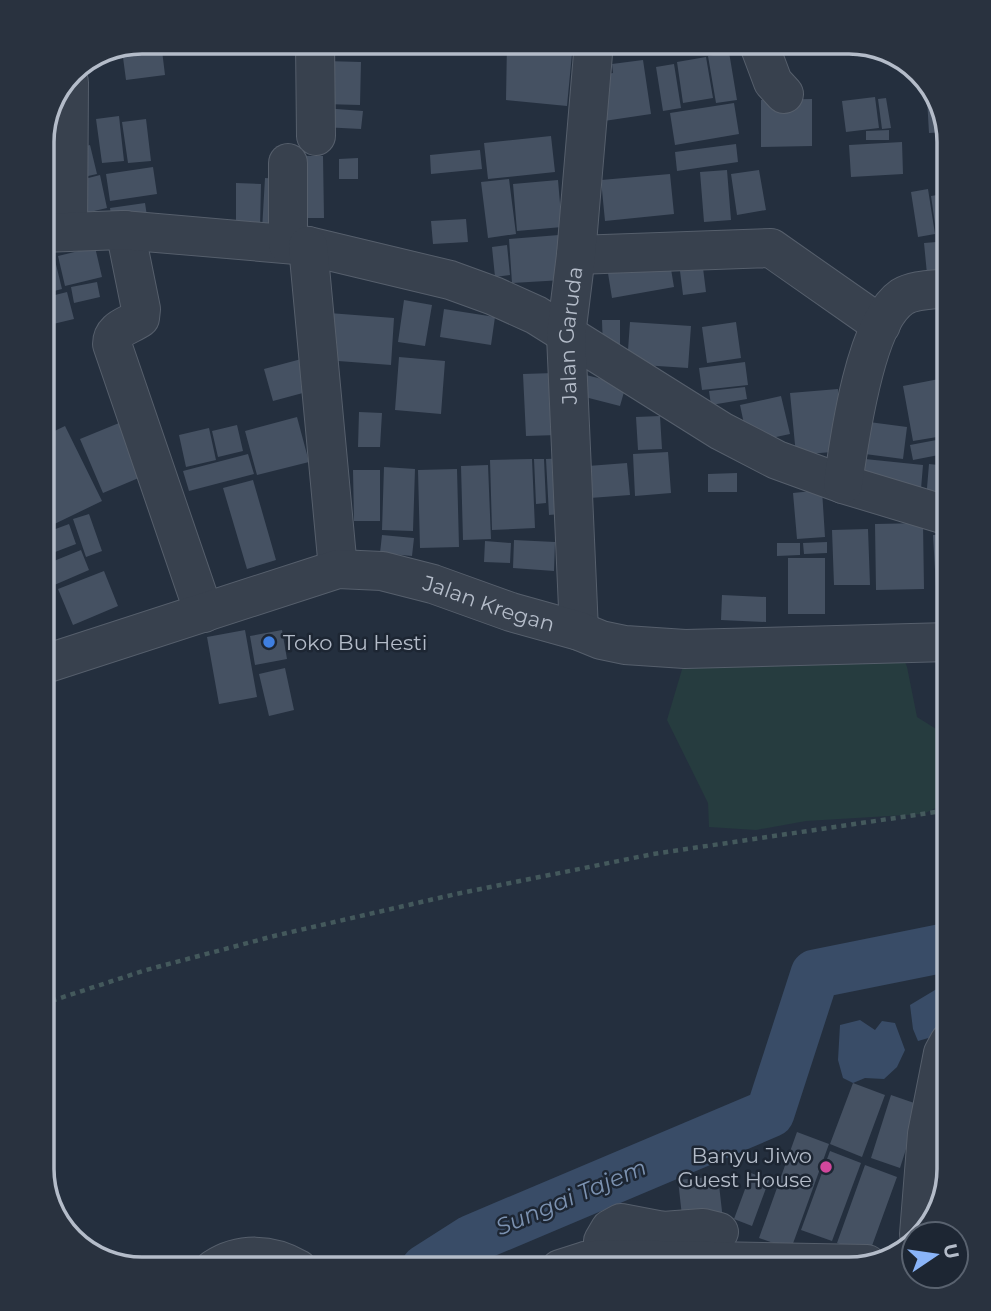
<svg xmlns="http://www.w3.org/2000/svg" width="991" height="1311" font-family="Montserrat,sans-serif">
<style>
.green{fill:#263c3f}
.water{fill:#394c67}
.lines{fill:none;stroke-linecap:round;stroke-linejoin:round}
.river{stroke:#394c67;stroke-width:49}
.building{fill:#455162}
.minor-casing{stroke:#565f6c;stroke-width:40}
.path{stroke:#44595c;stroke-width:4.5;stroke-dasharray:5 5;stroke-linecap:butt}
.minor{stroke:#38414e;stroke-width:38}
.shop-dot{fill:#3f7fe0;stroke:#1d2633;stroke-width:2.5}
.hotel-dot{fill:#d1479c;stroke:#1d2633;stroke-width:2.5}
.labels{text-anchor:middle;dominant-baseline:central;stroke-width:5;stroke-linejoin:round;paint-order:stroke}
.street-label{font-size:21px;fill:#b4bcc9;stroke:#1d2633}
.poi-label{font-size:21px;fill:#b4bcc9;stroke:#1d2633;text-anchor:start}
.water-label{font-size:23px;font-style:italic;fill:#7c92b1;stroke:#1d2633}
.rim{fill:none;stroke:#b4bcc9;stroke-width:3.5}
</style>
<rect width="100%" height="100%" fill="#242f3e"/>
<path class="green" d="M900,648L907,667L917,717L949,737V802L923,814L806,821L756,830L709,827L708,803L667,720L683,666Z"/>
<path class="water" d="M940,987L949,995V1009L937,1024L938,1031L932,1037L918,1041L913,1029L910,1005Z
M860,1020L875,1030L882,1021L895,1023L905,1050L897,1067L884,1079L865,1078L853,1083L843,1078L838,1060L840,1025Z"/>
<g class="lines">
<path class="river" d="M425,1269L472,1239L770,1113L815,974L949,947"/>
</g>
<path class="building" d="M142,42H161L165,75L126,80L122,50Z
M252,42H295L294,50Z
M507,42L573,43L567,106L506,100Z
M729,52L737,100L716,103L708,56Z
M706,57L713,98L683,103L677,62Z
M643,60L651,114L604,121L597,76L613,73L612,64Z
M325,61L361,62L360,105L323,104Z
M674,64L681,108L663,111L656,67Z
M926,81L932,87L946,132L929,133Z
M875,97L879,128L846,132L842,101Z
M886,98L891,128L882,129L878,99Z
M812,99V146L761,147V100Z
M734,103L739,134L675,145L670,113Z
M323,108L363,111L361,129L322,127Z
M119,116L124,161L102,163L96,119Z
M146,119L151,161L128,163L122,122Z
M889,130V140H866V131Z
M551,136L555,172L488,179L484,143Z
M902,142L903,174L851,177L849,145Z
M55,144L59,166L42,169V146Z
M736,144L738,162L677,171L675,152Z
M90,145L97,174L75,179L69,150Z
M480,150L482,169L431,174L430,155Z
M291,156H323L324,218H291Z
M358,158V179H339V159Z
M153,167L157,194L110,201L106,174Z
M59,169L64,202L44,206L42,172Z
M727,170L731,220L704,222L700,172Z
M759,170L766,210L737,215L731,174Z
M670,174L674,214L605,221L601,180Z
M100,175L107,208L77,215L69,183Z
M265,178L285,179L282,232L262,230Z
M509,179L516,234L488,238L481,182Z
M558,180L562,227L517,231L513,184Z
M236,183L261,184L260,228L236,227Z
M928,189L935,234L918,237L911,192Z
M949,193V236L937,238L931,196Z
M145,203L147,216L112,221L110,208Z
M466,219L468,242L433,244L431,221Z
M559,235L563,280L512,283L509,239Z
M949,241V272L927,274L924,243Z
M507,245L510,275L495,277L492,247Z
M95,247L102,277L65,286L58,256Z
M52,248L62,289L42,294V251Z
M701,252L706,292L683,295L678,255Z
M669,257L674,287L612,298L607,267Z
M97,282L100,297L74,303L71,287Z
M67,292L74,319L49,325L43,298Z
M404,300L432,305L425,346L398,342Z
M444,309L495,317L491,345L440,337Z
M329,313L394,318L391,365L325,360Z
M602,320H620V351L603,350Z
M630,322L691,326L688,368L627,364Z
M736,322L741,358L707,363L702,327Z
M399,357L445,361L441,414L395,410Z
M305,358L314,390L273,401L264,369Z
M745,362L748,385L702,390L699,368Z
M554,373L558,435L526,436L523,374Z
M586,375L626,385L620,406L581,396Z
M939,379L949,435L913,441L903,386Z
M745,387L747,399L711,405L709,391Z
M838,389L844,451L796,455L790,393Z
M781,396L790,434L748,443L740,405Z
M359,412L382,413L380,447H358Z
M660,416L662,449L638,450L636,417Z
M297,417L309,462L257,475L245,431Z
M869,422L907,427L903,459L865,454Z
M119,423L141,477L103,493L80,439Z
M237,425L243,451L218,457L212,431Z
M65,426L102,501L42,530V437Z
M209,428L216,460L186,467L179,435Z
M947,438L949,453L913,460L910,445Z
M668,452L671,493L635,496L633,454Z
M248,454L254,474L189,491L183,471Z
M569,458L571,513L549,515L546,459Z
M532,459L535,528L492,530L490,460Z
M534,459H544L546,503L536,504Z
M865,459L923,465L921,489L862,483Z
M627,463L630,495L590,498L588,466Z
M929,464L948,466L945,502L926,500Z
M488,465L491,539L463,540L461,466Z
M384,467L415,469L413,531L382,530Z
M457,469L459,547L420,548L418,470Z
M353,470H380V521H354Z
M737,473V492H708V474Z
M253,480L276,560L247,569L223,488Z
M822,490L825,537L797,539L793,493Z
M89,514L102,551L86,557L73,519Z
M923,523L924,589L876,590L875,524Z
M69,524L76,544L42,557V534Z
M868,529L870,585H834L832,530Z
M949,534V586L936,587L933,535Z
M382,535L414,538L412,556L380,553Z
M514,540L555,542L554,571L513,568Z
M485,541L511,543L510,563L484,562Z
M827,542V553L804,554L803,543Z
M777,543H800V555L777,556Z
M81,550L89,570L52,586L44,565Z
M788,558H825V614H788Z
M104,571L118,606L73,625L58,589Z
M722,595L766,597V622L721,620Z
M245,630L257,697L219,704L207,637Z
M282,630L287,659L255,665L250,636Z
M285,668L294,710L269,716L259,674Z
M853,1083L885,1095L862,1157L830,1144Z
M891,1095L920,1105L900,1168L871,1158Z
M797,1132L829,1144L791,1249L759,1238Z
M830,1151L861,1163L832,1241L801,1230Z
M865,1165L897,1177L869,1254L837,1243Z
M751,1173L769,1180L752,1226L734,1219Z
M718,1176L723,1220L683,1225L678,1180Z"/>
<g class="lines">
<g class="minor-casing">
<g id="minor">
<path d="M315,42L316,136"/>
<path d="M758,42L773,82L784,94"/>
<path d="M125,230L141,309L140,318C129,326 112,328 112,344L204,613"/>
<path d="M68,232L69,82"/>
<path d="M42,233L122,230L308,246L450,280L494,296L536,315L721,431L777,460L843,484L949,516"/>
<path d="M288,244V163"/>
<path d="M308,246L338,569"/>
<path d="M576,255L771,248L881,325"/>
<path d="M843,484C849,441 865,322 902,297C915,289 934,290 949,288"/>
<path id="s1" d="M579,631L566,335L576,255L594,42"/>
<path id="s2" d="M42,665L338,569L382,571L433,584L511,612L579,631L601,640L625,645L685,649L949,642"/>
<path d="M919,1234L927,1134L943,1053L949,1042"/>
<path d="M607,1259L603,1241L610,1229L621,1223L663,1231L703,1228L719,1232"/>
<path d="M214,1269C240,1252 271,1253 298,1269"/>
<path d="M560,1269L585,1261L607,1259L867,1264"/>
</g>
</g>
<path class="path" d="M42,1004L146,970L274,936L456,894L653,854L949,810"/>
<use href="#minor" class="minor"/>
</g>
<circle class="shop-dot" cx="269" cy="642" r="7"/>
<circle class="hotel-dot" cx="826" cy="1167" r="7"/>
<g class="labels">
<g class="street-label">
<text stroke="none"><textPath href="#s1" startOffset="296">Jalan Garuda</textPath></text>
<text stroke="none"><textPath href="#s2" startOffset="467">Jalan Kregan</textPath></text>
</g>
<g class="poi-label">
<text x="283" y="642">Toko Bu Hesti</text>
<text x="812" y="1155" text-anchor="end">Banyu Jiwo<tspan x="812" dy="24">Guest House</tspan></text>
</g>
<g class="water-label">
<text transform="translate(571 1197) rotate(-23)">Sungai Tajem</text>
</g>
</g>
<path d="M0 0H991V1311H0ZM142 54H849A88 88 0 0 1 937 142V1169A88 88 0 0 1 849 1257H142A88 88 0 0 1 54 1169V142A88 88 0 0 1 142 54Z" fill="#29323f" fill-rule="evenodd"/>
<path class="rim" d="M142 54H849A88 88 0 0 1 937 142V1169A88 88 0 0 1 849 1257H142A88 88 0 0 1 54 1169V142A88 88 0 0 1 142 54Z"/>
<g transform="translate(935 1255) rotate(77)"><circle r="33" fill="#1d2633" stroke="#59626f" stroke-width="2"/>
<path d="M0-5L12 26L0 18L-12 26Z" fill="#8ab4f8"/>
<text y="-10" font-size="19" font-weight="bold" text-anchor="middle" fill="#b4bcc9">U</text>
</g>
</svg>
